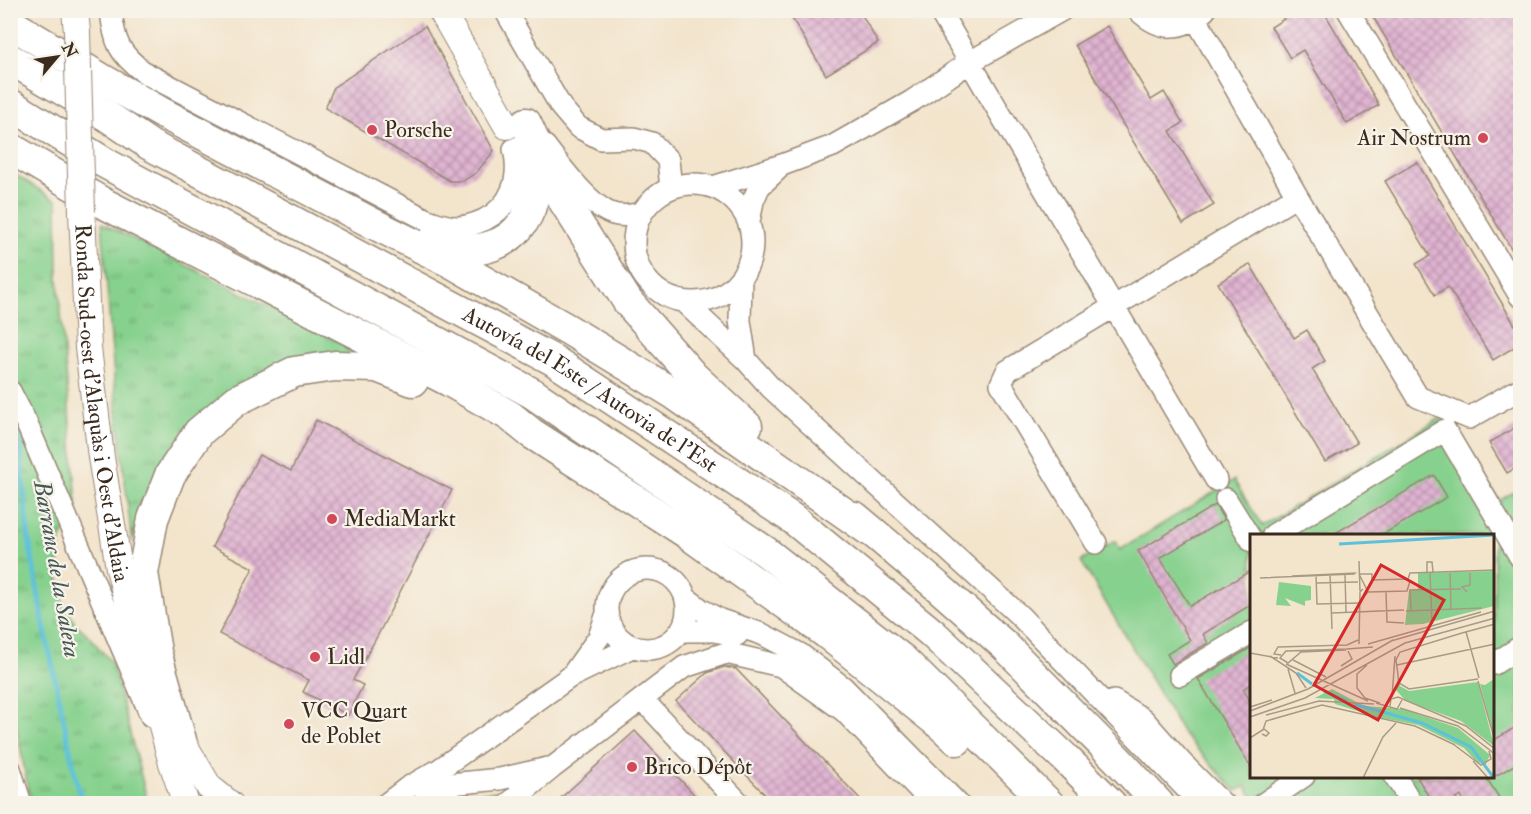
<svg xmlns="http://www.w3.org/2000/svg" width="1531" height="814" font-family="'IM FELL Double Pica',serif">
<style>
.grass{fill:url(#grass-tufts);stroke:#617e56;stroke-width:1.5}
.garden{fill:#87d18e;stroke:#617e56;stroke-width:1.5;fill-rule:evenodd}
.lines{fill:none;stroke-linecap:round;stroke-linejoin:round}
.stream{stroke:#5dc1db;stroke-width:5}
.building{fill:url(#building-cross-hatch)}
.minor-casing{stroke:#978775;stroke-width:24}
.major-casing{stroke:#978775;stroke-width:28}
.highway-casing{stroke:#978775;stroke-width:33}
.minor{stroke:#fff;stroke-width:21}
.major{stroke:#fff;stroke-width:26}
.highway{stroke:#fff;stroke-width:30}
.major-bridge-casing{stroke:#978775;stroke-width:28;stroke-linecap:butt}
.major-bridge{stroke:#fff;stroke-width:26}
.poi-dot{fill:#d1495b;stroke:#f7f3e8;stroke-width:2}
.labels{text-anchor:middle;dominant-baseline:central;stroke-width:4.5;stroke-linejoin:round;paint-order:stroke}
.poi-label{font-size:22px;fill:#3b2a1e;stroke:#f7f3e8;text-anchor:start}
.street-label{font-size:22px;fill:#3b2a1e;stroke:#f7f3e8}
.water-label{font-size:24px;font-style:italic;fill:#455757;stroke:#f7f3e8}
.inset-river{fill:none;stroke:#5dc1db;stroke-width:3}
.inset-road{fill:none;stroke:#a99a86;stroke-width:1.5}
.view{fill:#d62828;fill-opacity:0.15;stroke:#d62828;stroke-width:3}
.inset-edge{fill:none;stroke:#3b2a1e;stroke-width:3}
</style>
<defs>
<pattern id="grass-tufts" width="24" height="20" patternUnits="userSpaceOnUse" patternTransform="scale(1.5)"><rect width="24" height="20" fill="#87d18e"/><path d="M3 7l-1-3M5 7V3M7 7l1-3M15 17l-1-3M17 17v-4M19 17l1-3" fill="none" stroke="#70aa73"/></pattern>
<pattern id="building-cross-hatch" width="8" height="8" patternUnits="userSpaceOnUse" patternTransform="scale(1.5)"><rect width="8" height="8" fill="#e0b4d2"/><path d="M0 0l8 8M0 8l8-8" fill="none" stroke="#b793aa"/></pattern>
</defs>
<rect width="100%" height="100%" fill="#f7f3e8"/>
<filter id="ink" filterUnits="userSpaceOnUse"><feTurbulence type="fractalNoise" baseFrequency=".0167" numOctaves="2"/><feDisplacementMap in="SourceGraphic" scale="12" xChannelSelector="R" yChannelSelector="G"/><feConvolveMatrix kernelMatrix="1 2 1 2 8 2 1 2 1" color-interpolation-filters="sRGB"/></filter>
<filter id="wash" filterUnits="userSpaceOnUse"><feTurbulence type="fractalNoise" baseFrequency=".008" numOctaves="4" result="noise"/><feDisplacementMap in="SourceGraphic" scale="24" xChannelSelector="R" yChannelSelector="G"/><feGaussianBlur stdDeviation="1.35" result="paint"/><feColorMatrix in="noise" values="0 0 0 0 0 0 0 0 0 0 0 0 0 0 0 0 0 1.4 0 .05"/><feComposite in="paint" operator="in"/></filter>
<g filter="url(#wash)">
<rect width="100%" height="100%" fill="#f3e4cc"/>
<path class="grass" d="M10,171L57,201L58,278L77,503L60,542L58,577L63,602L75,623L86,633L112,663L148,803H32L28,789L10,692Z
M102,223L364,354L283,367L140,513L132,543L116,403Z
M517,790L498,803L417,804C431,794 497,792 517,790Z"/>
<path class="garden" d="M1447,414L1499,501L1520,488V803H1256L1246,786L1236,791L1184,735L1081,561L1115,541L1120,550L1234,480L1262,526ZM1252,535H1494V776H1252Z"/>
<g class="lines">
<path class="stream" d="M10,338L15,387
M18,426L28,535L44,626L78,788L83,804"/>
</g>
<g id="blocks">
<path class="building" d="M787,10H859L878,43L826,75Z
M1279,10H1323L1379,105L1347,124L1303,50L1290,58L1271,27L1284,19Z
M1369,10H1521V265Z
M425,26L494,151L476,173L463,181H450L325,108L334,87Z
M1107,26L1151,100L1164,92L1183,123L1170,131L1214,205L1183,224L1075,45Z
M1417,162L1521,335V343L1493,360L1448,287L1435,295L1416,264L1430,256L1385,181Z
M1250,264L1294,338L1307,330L1325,361L1312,369L1357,443L1325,462L1218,283Z
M316,420L452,490L379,633L353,680L363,685L348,715L303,692L309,680L219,634L253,568L212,547L259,455L291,471Z
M1521,424V465L1507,473L1489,443Z
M1434,475L1447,497L1382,535H1332Z
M1215,505L1224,520L1160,558L1190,606L1252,570V604L1203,634L1208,643L1173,664L1167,654L1190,640L1138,551Z
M1252,647V683L1243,689L1252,704V769L1198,679Z
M724,667L736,669L865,804H774L676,701L707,673Z
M1521,724V761L1494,777V740Z
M635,731L703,804H554Z
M1417,777H1486L1503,804H1465L1461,796L1449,804H1433Z"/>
</g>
</g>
<g filter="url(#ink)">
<use href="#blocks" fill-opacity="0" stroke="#978775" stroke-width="1.5"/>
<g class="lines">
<g class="minor-casing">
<path id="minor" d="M111,10C114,42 119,54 145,73L425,219C436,223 446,227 457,227C467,227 475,224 484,220C512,206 521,178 514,149
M505,10L561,107L578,127L601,139L634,138L652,143L668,160L671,188
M939,10L1216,480
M1138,10C1160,32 1183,31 1205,10
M1348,10L1520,296
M1196,19L1297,196L1418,397L1469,418L1520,389
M545,146C560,165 590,207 613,214C623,217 631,215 641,213
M634 243a59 59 0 1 1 118 0a59 59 0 1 1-118 0Z
M713,187L782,165L833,146L912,101L970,62L1062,10
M749,222L753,201L759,187L778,169
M741,280L740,321L746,360
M685,303L746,360L771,388L1020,616L1201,804
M10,391L26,422L151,716
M1226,499L1252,541
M1273,535L1445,430L1520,557
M1096,543L1001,384L1007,371L1297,196
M607 609a40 40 0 1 1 80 0a40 40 0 1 1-80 0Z
M685,597L702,610L720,620L762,634L800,654L843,687L958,804
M681,631H713L737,635
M1494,664L1520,647
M572,675L599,637L606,616
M1180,675L1252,632
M642,699L740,804
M1114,701L1143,719L1182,763L1223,804
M10,769L21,804
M1395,776L1412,804
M421,787L500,779L548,768
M386,804L407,788L437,771L570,677L632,647
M508,804L552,768L684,667L726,653L781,666L844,711L933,804
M1263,804L1304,776"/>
</g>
<g class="major-casing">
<g id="major">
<path d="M75,10L77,32"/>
<path d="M441,10L507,126"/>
<path id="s1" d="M82,212L88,348L101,457L119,568L132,621L151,684L171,760L186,804"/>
<path d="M171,722L209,787L230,804"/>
</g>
</g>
<g class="highway-casing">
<g id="highway">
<path d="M10,23L102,79L164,114L372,223L452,263L569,330L674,394L870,531"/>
<path id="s2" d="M10,59L107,116L150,145L553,360L793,519L932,633L1064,757L1111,804"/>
<path d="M10,104L105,163L532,393L766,552L903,660L1049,804"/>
<path d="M526,123L556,189L628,302L693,376L747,426"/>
<path d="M10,148L103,203L449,381L510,416L531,433L688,534L826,633L942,726L957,740"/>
<path d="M433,241C473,261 522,246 533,199C537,182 528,165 521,151"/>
<path d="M855,517L937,586L1004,645L1118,760L1159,804"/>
<path d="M181,740L156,652L143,573L153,519L170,475L199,432L237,400L294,372L335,366L377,367L413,381"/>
</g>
</g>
<use href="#minor" class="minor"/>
<use href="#major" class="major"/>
<use href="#highway" class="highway"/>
<g class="major-bridge-casing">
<path id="major-bridge" d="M77,32L82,212"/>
</g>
<use href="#major-bridge" class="major-bridge"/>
</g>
</g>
<g class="poi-dot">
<circle cx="372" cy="130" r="6"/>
<circle cx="1483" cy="138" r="6"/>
<circle cx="332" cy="519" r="6"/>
<circle cx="315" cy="657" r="6"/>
<circle cx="289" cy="724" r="6"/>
<circle cx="632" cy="767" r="6"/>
</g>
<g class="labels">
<g class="poi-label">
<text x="384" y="130">Porsche</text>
<text x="1471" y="138" text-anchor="end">Air Nostrum</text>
<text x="344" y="519">MediaMarkt</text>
<text x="327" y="657">Lidl</text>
<text x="301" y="711">VCC Quart<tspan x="301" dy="25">de Poblet</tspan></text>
<text x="644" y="767">Brico Dépôt</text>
</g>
<g class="street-label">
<text stroke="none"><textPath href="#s2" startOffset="668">Autovía del Este / Autovia de l'Est</textPath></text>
<text stroke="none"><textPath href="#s1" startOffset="192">Ronda Sud-oest d'Alaquàs i Oest d'Aldaia</textPath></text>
</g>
<g class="water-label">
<text transform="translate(57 569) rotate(80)">Barranc de la Saleta</text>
</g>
</g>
<g transform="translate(1250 534)">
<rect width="244" height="244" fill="#f3e4cc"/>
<path d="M148,144L150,152L159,157L228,148L244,212L211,187L156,167L146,156ZM244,145V203L230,150L235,151ZM82,155L114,172L153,175L208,194L240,221L236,230L227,228L214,214L168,191L127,183L85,170L84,165L65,164Z" fill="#87d18e"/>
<path d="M244,37V72L173,90L155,91L159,56L168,55V39ZM29,48L61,52V66L55,67V72L35,64L41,72L26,71Z" fill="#87d18e"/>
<path class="inset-river" d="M89,10L245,1M47,139L62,150M74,157L97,167M104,170L172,189L221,213L244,244"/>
<path class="inset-road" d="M109,27L110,57M177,38V28H182L183,38M180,38L182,90M200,39L201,75M80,40L82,95M95,40L96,78M109,40H122V46L158,45L160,39L245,36M109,40L118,58L112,65M66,41L67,70L111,69M10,44L104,40L105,39L42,42M67,49L108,48M118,58L157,57L160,47M136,58L137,88L154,89M217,58L212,53L220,51V39M161,76L160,56L211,55M156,77L232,74M82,79L154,76M216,98L229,144M212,99L150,118L146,126L149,149L159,155L228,145M212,99L245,90M141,107L245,77M109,110L110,58L113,55M118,110L231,78M97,115L123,113M96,116L51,118L38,129L30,124L36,117L97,115M0,119L28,124M31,121L24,120L28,113L97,111L108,106M20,122L46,139L56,154M43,126L76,143M36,130L118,167M117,131L107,140V154L115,164L130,169M147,131L245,110M91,132L102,125L98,117M38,135L45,159M228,147L245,207M142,163L145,122M126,169L147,175L152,166M140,172L141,165L148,163L216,192L245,215M0,173L22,166M150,174L208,192L245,220M0,177L58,155L143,106M16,181L69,167L124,170M0,183L55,164L155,109L245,84M13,196L16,187L72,171L165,192L205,211M0,204L14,195L19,199L16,202L12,200M203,210L231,231L241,225L239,217M223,227L238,244M113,244L133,203L146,189"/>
<path class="view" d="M131,31L194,66L128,186L64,151Z"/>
<rect width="244" height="244" class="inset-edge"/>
</g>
<rect width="1531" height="814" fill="none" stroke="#f7f3e8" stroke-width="36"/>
<g transform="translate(57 57) rotate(61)" stroke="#f7f3e8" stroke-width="4.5" paint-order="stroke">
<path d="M0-4.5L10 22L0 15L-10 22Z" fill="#3b2a1e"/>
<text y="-9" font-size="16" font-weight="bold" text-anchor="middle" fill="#3b2a1e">N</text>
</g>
</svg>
